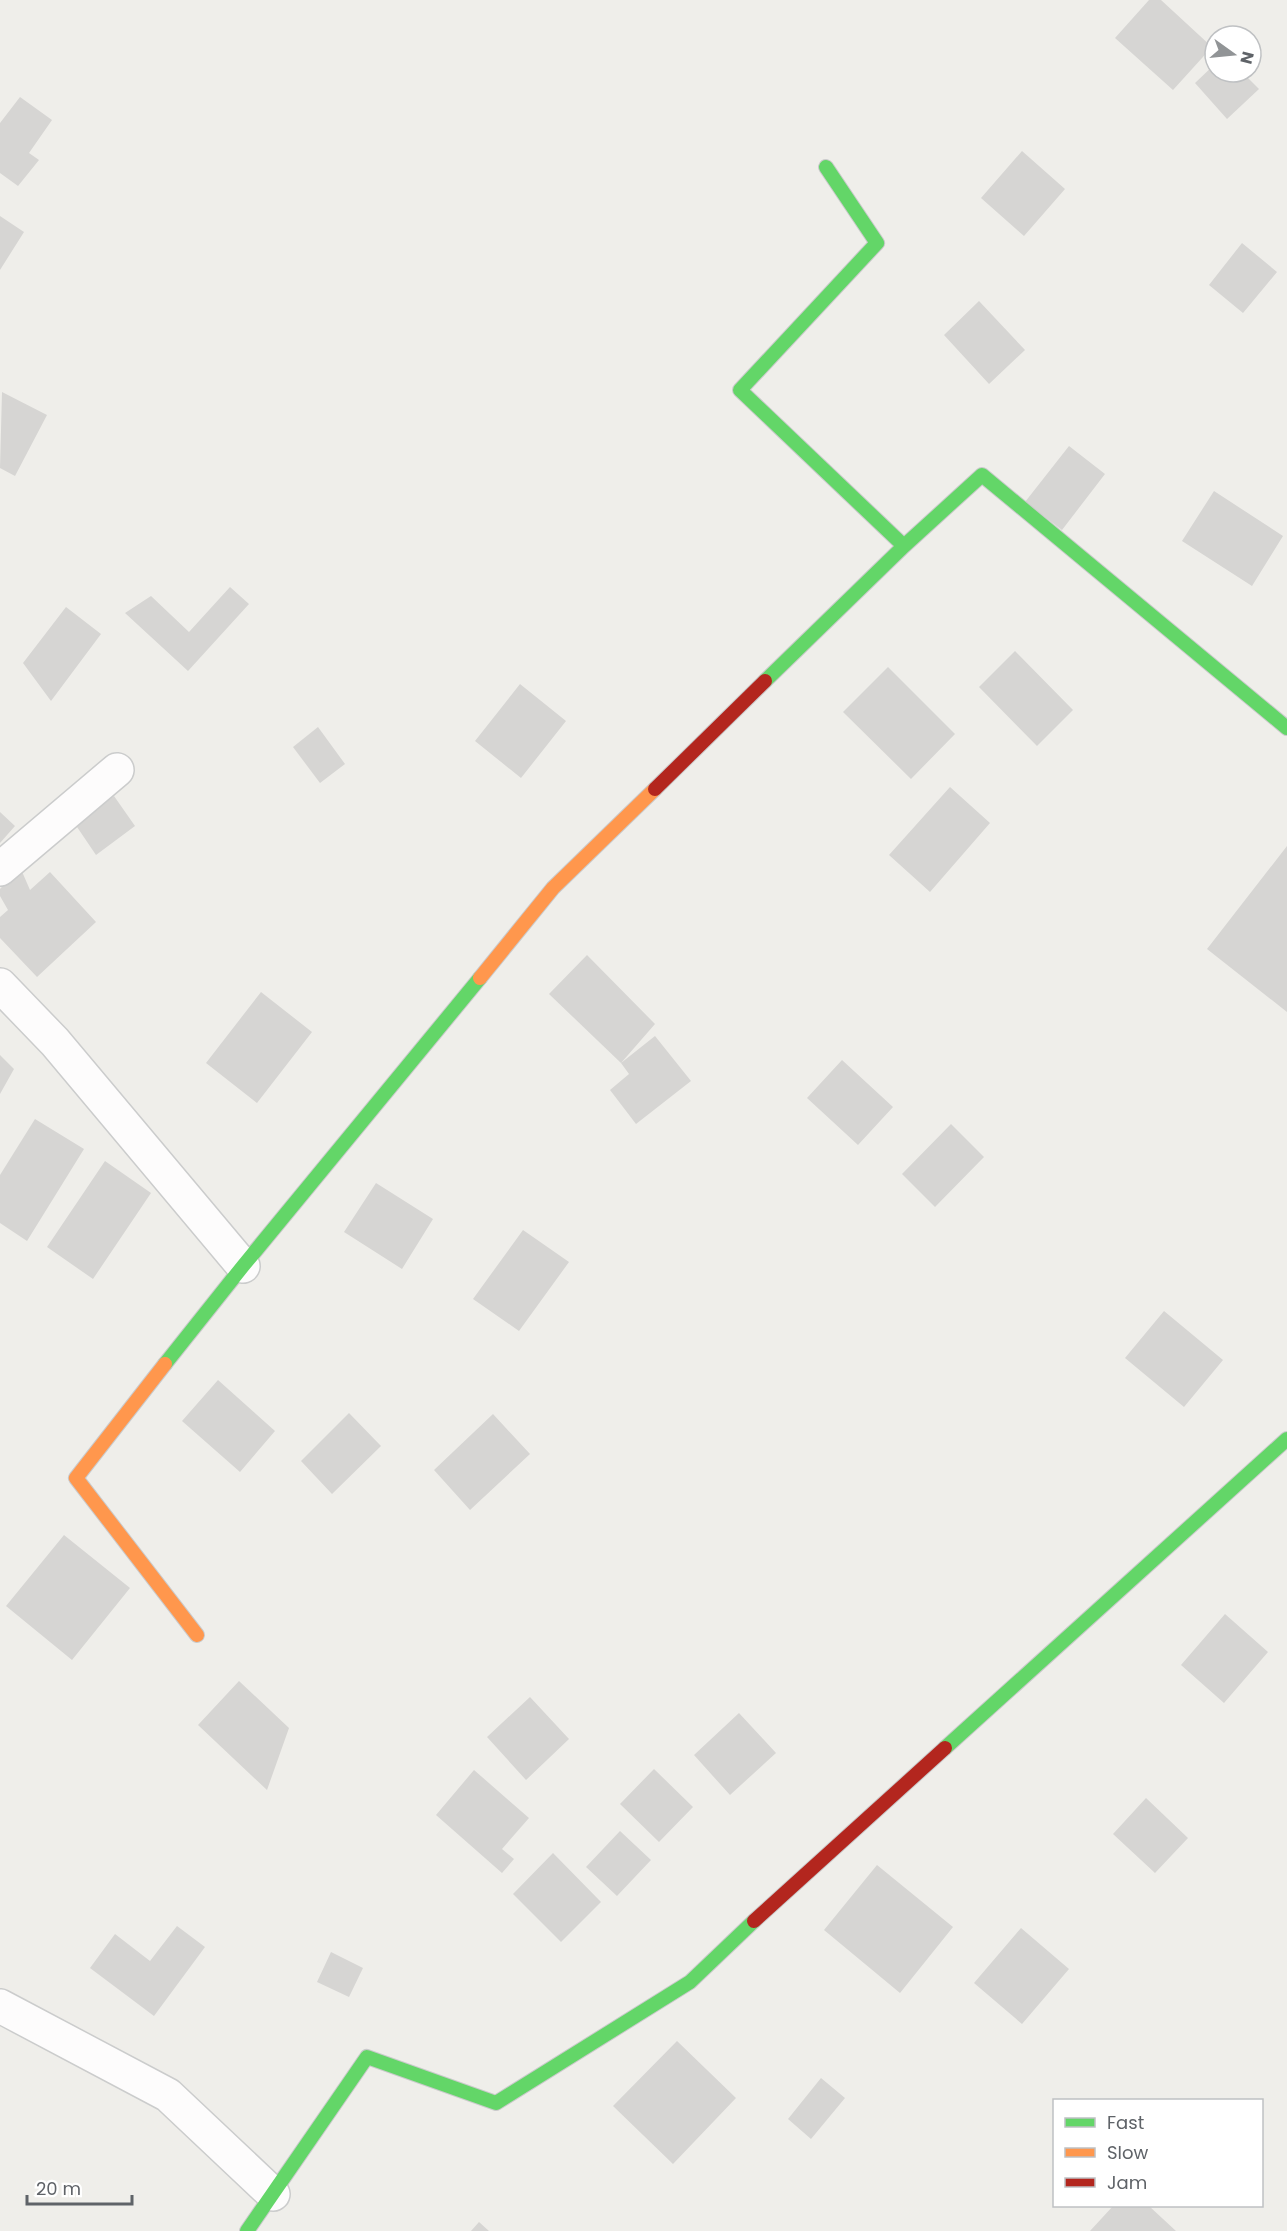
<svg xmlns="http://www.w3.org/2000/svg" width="1287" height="2231" font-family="Poppins,sans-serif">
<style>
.building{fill:#d6d5d3}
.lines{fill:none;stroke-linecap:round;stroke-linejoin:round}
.street-casing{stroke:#cbcccc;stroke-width:36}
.fast-casing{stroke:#cacacb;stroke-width:16}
.slow-casing{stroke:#cacacb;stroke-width:16}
.jam-casing{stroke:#cacacb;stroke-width:16}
.street{stroke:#fdfcfc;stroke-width:33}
.fast{stroke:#63d668;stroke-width:14}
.slow{stroke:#ff974d;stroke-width:14}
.jam{stroke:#b3261e;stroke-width:14}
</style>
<rect width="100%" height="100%" fill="#efeeea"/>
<path class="building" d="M1149,0H1161L1212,47L1173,90L1115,38Z
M1215,64V72H1242L1259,89L1227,119L1195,83Z
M20,97L52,120L29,153L39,160L18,186L0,173V123Z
M1022,151L1065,189L1024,236L981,198Z
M0,216L24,232L0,270Z
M1242,243L1277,272L1243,313L1209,285Z
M979,301L1025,350L989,384L944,335Z
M2,392L47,415L15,476L0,468Z
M1069,446L1105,474L1062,530L1025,502Z
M1214,491L1283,536L1252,586L1182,541Z
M230,587L249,604L188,671L125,613L151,596L189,632Z
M66,607L101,634L51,701L23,663Z
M1015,651L1073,710L1037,746L979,687Z
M888,667L955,734L911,779L843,712Z
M520,684L566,721L521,778L475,741Z
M318,727L345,764L320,783L293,747Z
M950,787L990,823L930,892L889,855Z
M114,796L135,826L96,855L75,824Z
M0,812L15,826L0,843Z
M1287,846V1012L1207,949Z
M20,867L30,890L50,872L96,922L37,977L0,938V917L8,910L0,896V889Z
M587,955L655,1024L621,1063L549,994Z
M261,992L312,1032L257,1103L206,1063Z
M655,1036L691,1081L636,1124L610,1090L629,1074L621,1063Z
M0,1055L14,1069L0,1094Z
M842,1060L893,1107L858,1145L807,1098Z
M35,1119L84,1149L27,1241L0,1223V1175Z
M951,1124L984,1157L935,1207L902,1174Z
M105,1161L151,1193L93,1279L47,1247Z
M376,1183L433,1219L402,1269L344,1232Z
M523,1230L569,1262L519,1331L473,1299Z
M1164,1311L1223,1360L1184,1407L1125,1358Z
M218,1380L275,1431L240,1472L182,1421Z
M349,1413L381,1446L332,1494L301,1461Z
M493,1414L530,1454L470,1510L434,1470Z
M64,1535L130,1588L72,1660L6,1606Z
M1225,1614L1268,1652L1224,1703L1181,1665Z
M239,1681L289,1728L267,1790L198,1725Z
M530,1697L569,1739L526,1780L487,1737Z
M739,1713L776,1753L730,1795L694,1755Z
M654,1769L693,1807L659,1842L620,1804Z
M474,1770L529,1818L502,1849L514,1859L502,1873L436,1815Z
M1146,1798L1188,1838L1155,1873L1113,1834Z
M620,1831L651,1860L617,1896L586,1867Z
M553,1853L601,1902L561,1942L513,1894Z
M877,1865L953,1927L900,1993L824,1930Z
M177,1926L205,1947L154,2016L90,1968L115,1934L150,1961Z
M1021,1928L1069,1969L1022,2024L974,1983Z
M331,1952L363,1968L349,1997L317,1982Z
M677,2041L736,2098L673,2164L613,2106Z
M821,2078L845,2098L811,2139L788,2119Z
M1113,2206H1149L1176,2231H1090Z
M479,2222L489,2231H471Z"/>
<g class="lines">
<g class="street-casing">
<path id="street" d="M0,869L117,770
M0,985L55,1042L243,1266
M0,2006L168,2095L273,2194"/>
</g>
<g class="fast-casing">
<path id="fast" d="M826,167L877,243L740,390L904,546
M765,681L904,546L982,475L1287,728
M165,1364L243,1266L480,978
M945,1748L1287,1439
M247,2231L367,2057L496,2103L690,1982L754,1921"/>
</g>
<g class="slow-casing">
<path id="slow" d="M480,978L553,888L655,789
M165,1364L76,1478L197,1635"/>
</g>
<g class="jam-casing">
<path id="jam" d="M655,789L765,681
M754,1921L945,1748"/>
</g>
<use href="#street" class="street"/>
<use href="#fast" class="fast"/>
<use href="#slow" class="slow"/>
<use href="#jam" class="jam"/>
</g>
<rect x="1053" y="2099" width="210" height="108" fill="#ffffff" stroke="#bfc1c3" stroke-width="1.5"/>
<rect x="1065" y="2118" width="30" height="9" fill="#63d668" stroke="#bfc1c3" stroke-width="1.5"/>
<text x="1107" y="2129" font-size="18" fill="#5f6368">Fast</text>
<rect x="1065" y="2148" width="30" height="9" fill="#ff974d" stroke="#bfc1c3" stroke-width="1.5"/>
<text x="1107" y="2159" font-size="18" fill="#5f6368">Slow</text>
<rect x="1065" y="2178" width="30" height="9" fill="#b3261e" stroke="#bfc1c3" stroke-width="1.5"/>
<text x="1107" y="2189" font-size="18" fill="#5f6368">Jam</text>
<g transform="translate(1233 54) rotate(105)"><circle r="28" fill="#ffffff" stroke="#bfc1c3" stroke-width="1.5"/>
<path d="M0-4.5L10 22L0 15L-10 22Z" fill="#919496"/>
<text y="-9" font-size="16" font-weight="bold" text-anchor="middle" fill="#5f6368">N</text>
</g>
<path d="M27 2195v9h105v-9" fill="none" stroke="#5f6368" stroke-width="3"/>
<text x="36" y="2195" font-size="18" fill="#5f6368" stroke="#ffffff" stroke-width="4.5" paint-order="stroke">20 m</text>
</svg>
